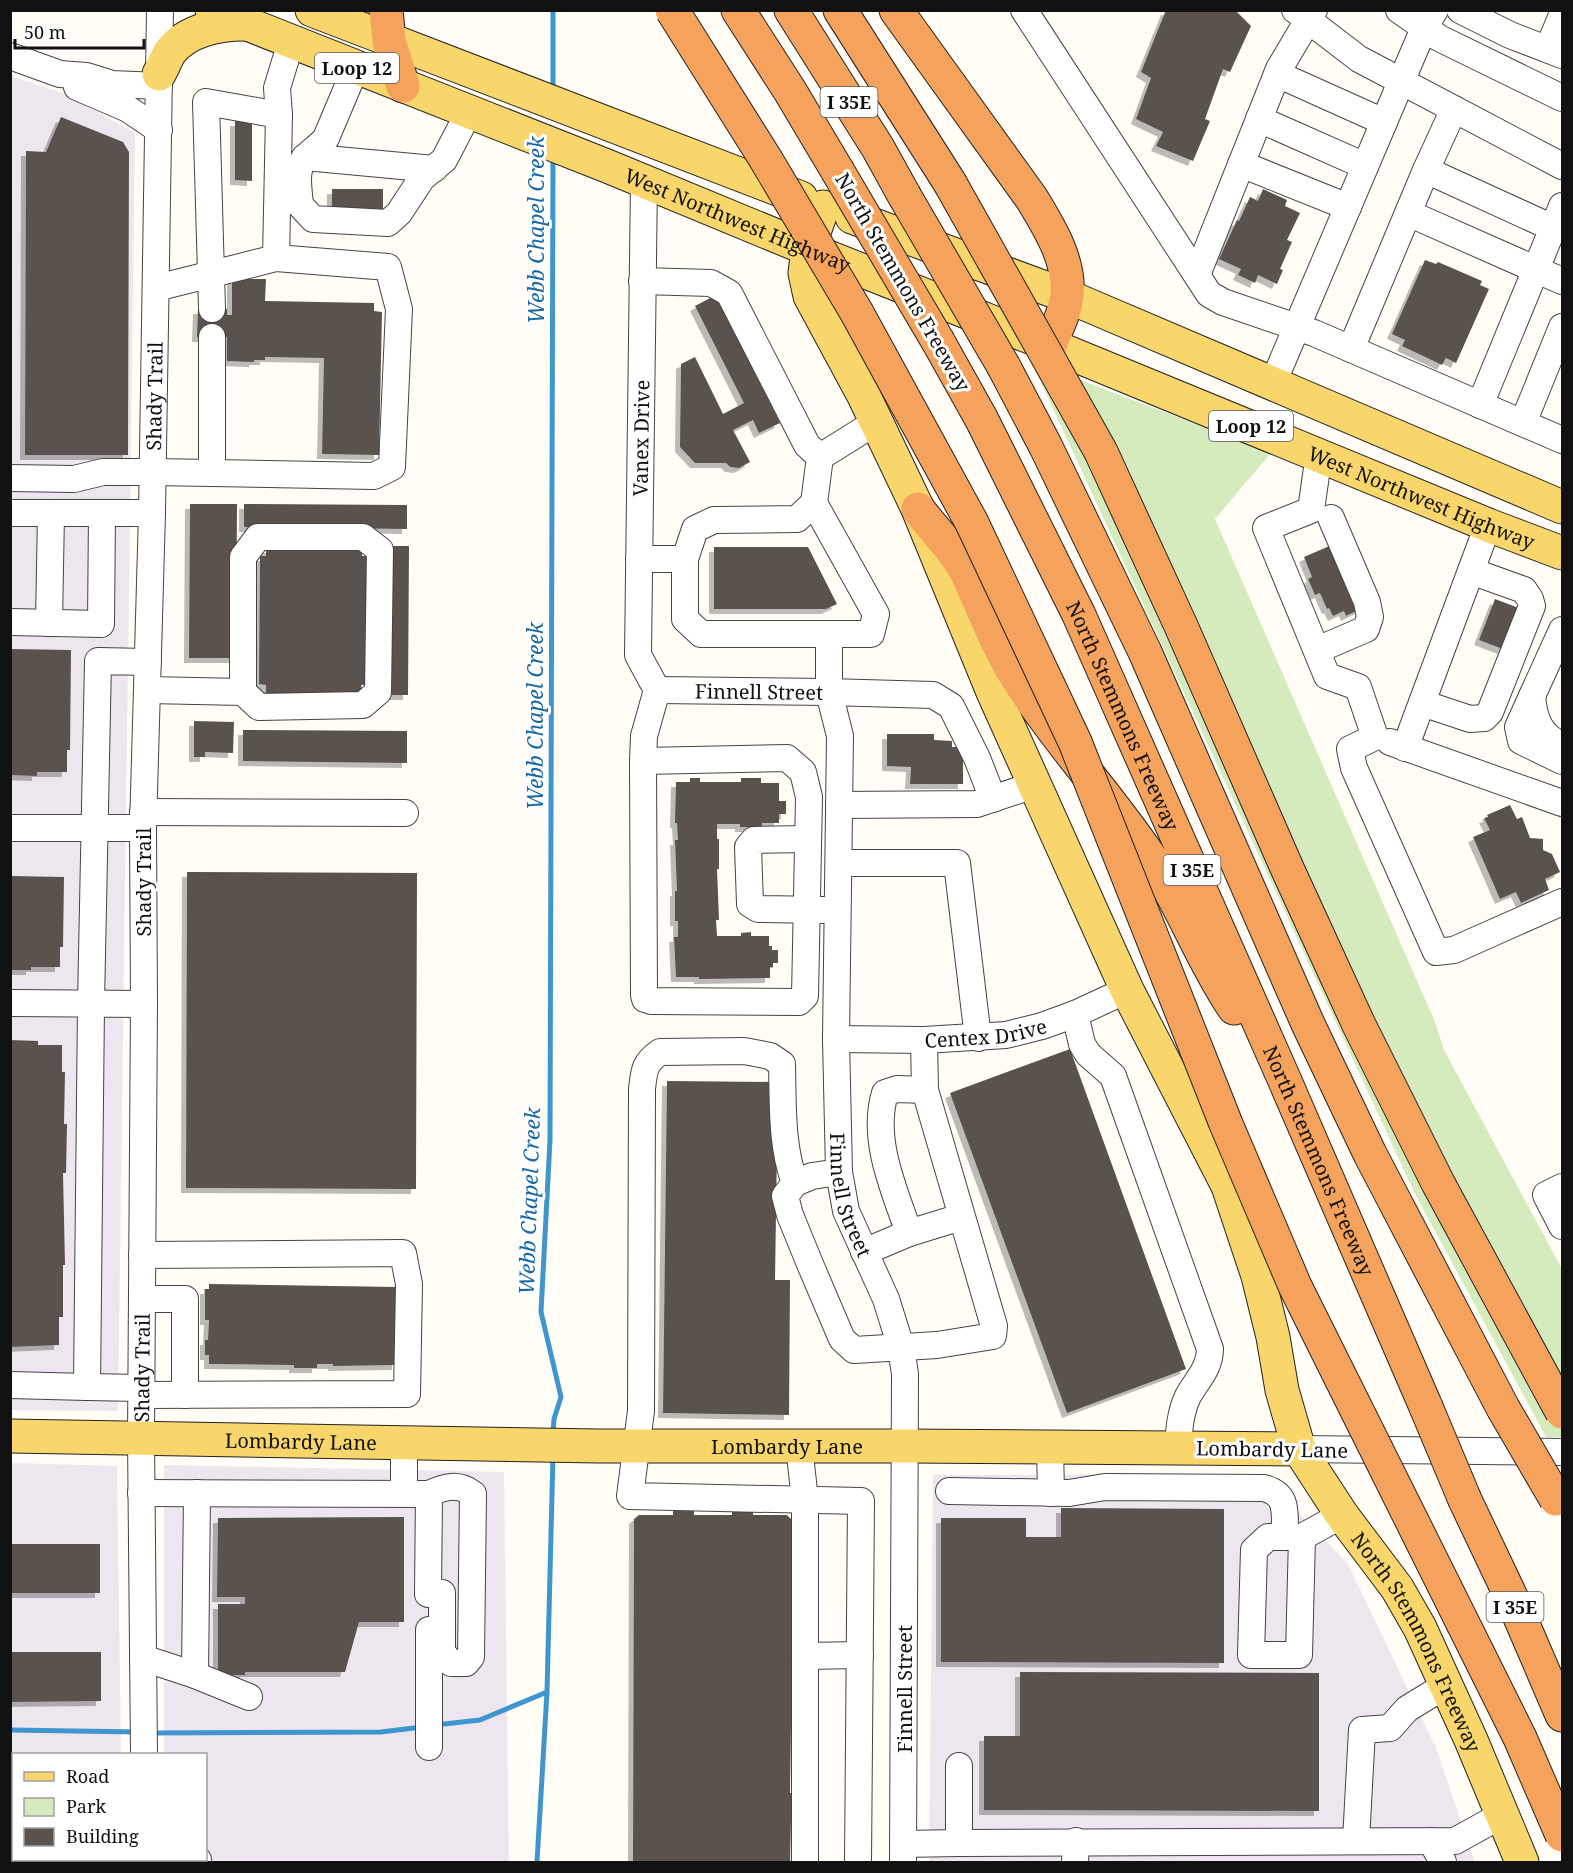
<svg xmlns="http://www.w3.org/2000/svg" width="1573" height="1873" font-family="'Noto Serif',serif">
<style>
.industrial{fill:#eee6ef}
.green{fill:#d5ebbd}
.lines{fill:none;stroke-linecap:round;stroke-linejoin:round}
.stream{stroke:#3f96cf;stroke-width:5}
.building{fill:#5a524d;filter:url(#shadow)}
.minor-casing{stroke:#444;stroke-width:28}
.major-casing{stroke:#222;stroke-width:35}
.highway-casing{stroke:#222;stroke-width:35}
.minor{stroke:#fff;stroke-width:26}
.major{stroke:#f9d66b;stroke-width:33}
.highway{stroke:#f5a25d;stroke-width:33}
.highway-bridge-casing{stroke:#222;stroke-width:35;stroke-linecap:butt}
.highway-bridge{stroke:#f5a25d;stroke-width:33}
.labels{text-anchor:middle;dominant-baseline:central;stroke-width:6;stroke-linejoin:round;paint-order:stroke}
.shield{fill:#fff;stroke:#585858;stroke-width:1.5}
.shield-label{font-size:18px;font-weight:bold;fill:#111}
.street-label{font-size:20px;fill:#111;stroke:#fff}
.water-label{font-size:21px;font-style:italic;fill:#1768a6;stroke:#fff}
</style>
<defs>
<filter id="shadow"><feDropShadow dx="-5" dy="5" stdDeviation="0" flood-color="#0004"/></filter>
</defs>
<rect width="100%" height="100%" fill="#fffdf5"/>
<path class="industrial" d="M11,76L62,93L135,133L118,1411L11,1410Z
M11,1463L117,1466L121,1754H14V1860H122V1862H11Z
M164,1465L504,1472L509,1862H164V1860H206V1754H164Z
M1262,1474L1348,1564L1436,1748L1475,1862H929L933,1475Z"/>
<path class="green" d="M1031,361L1271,453L1215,519L1435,1022L1444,1050L1562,1269V1437H1546L1414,1192Z"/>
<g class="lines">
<path class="stream" d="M553,90V10
M553,156L550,1140L541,1312L561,1397L554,1419L553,1433
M435,1725L480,1720L547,1692
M10,1730L138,1732
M150,1733L381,1732L422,1727
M537,1862L547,1692L553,1455"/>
</g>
<path class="building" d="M1166,10H1235L1251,26L1230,72L1223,69L1205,119L1210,121L1193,161L1156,146L1163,132L1136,119L1151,78L1141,72Z
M61,117L123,142L129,152L128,455H25L26,151L46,152Z
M235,121H252V181L235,180Z
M332,189H383V211H332Z
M1263,189L1287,200L1285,206L1300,213L1287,240L1292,242L1280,269L1283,270L1277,284L1258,275L1255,283L1238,275L1241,269L1219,259L1237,220L1239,221L1250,197L1258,201Z
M1425,260L1436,264L1438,262L1482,281L1480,285L1489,289L1456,363L1446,358L1442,365L1402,346L1405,340L1392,334Z
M232,279H266L265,301L374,303V311L382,312L379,455L322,454L324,358L265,357V360H254V362L227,361V337H197L198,309H227V315H232Z
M716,295L780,423L759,433L753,420L733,430L750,462L739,468L730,467L726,463H695L680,447L681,364L695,357L723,414L744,403L695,306Z
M190,504H237L236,658H189Z
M244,504L407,505V529L244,527Z
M1334,544L1362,608L1346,616L1344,611L1333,616L1329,608L1327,609L1320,593L1315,595L1308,579L1312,577L1304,557Z
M392,546H409L408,695H391Z
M714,547H808L837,604L826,609H714Z
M266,548L362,549V556H368L367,685H361V694L266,693V685L259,684L260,556H266Z
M1495,599L1524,610L1508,651L1479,640Z
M10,649L71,650L70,750H67V772H37V776L10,775Z
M194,721L234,722L233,753L205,752V757H194Z
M243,730L407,731V763L243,761Z
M887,734H934V740L952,741V747H959V751H963V784H910L911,767L887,766Z
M690,778H700V782H741V778H761V783H779V801H786V814H779V823H762V827H740V824H717V839H719V869H717L719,920H716L717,936H741V933L751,932V936H769V946H772V950H778V963H773V967H770V978L699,979V977H676L674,937H678V921H675V891H677L675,840H678L677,823H675L676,782H690Z
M1510,805L1517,819L1522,817L1530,838L1543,839V850L1552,854L1560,872L1545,879L1549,890L1521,903L1516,892L1500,899L1473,837L1490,830L1484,818L1488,817L1487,815Z
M187,872L417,873L416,1189L186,1188Z
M10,876L64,877L63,947H60V967H31V970H10Z
M10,1040L38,1041V1045H62V1072H65L64,1124H67L66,1173H63L65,1265H63V1317H59V1345L10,1347Z
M1070,1049L1186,1369L1067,1413L950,1093Z
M667,1081L778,1082L775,1280H790L789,1415L663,1413Z
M209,1284L398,1287L397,1365L333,1366V1364H317V1368H294V1365L209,1364V1355H205V1340H208L209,1320H205V1289H209Z
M1061,1508L1224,1509V1663L941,1662V1518H1026V1537H1061Z
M673,1510H694V1515H732V1511L753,1510V1515H787L792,1520L791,1604H795V1629H791V1699H799V1724H791L790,1793H795V1819H791L790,1862H633L634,1519L639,1515H673Z
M404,1517V1622H359L345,1672H245V1675H218V1604H245V1597H217L218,1518Z
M10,1544H100V1593H10Z
M10,1652H101V1701L10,1702Z
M1020,1672L1319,1673V1811L984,1810V1736H1020Z
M26,1860H47V1862H26Z
M56,1860H97V1862H56Z"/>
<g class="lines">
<g class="minor-casing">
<g id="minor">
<path d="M1024,10L1209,294L1223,302L1314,333L1562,440"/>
<path d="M1295,10L1359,59L1562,166"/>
<path d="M1399,10L1439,38L1562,98"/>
<path d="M1460,10L1510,35L1562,55"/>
<path d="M1548,49L1562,15"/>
<path d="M10,56L60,74L86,76L112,84L159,86"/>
<path d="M356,67L326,138C320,146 311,151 305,158C294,170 299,190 300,205L313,219L388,223L399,213L422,178L444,160L469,112"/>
<path d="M1277,74L1384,122"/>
<path d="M77,87L128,109L159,130"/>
<path d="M1259,119L1365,166"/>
<path d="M305,157L434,169"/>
<path d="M1241,164L1348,207"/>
<path d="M1426,170L1454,109"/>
<path d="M644,181L638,655L657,690"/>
<path d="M1408,213L1562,281"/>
<path d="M276,258L279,115L277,88L291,42"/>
<path d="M1197,275L1279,69L1314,10"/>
<path d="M642,281L711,283L729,293L807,445L820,457"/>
<path d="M212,309L206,102L279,115"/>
<path d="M1351,349L1426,170L1553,228"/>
<path d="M1273,383L1424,28L1435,10"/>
<path d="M1480,405L1562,206"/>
<path d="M1523,423L1562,327"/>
<path d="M1319,454L1311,510L1266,528L1327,676L1358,687L1375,737L1350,749L1354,768L1436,952L1454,950L1562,902"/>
<path d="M820,457L876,422"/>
<path d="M212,473V337"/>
<path d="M10,478L74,479L103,472H152L374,476L392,467L399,309L388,267L276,258L156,288"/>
<path d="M10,513H152"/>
<path d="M639,559H685L695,529L714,520L797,519L814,503L820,457"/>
<path d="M685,559V619L701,634H871L876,614L814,503"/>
<path d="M10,622L101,624L102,513"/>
<path d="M49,623L51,513"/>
<path d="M1562,630L1518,727L1521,741L1562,761"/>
<path d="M829,634V692L933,695L951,706L977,758L993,799"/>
<path d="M1317,650L1366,629L1370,617L1367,602L1331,518"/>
<path d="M148,690L243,692L259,707L363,705L378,692L380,550L363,537H258L243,557V692"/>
<path id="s1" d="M657,690L829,692L840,736L836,1039L839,1172L846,1211L886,1299L901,1347L905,1374L903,1862"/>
<path d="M1532,696C1534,719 1540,736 1562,745"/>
<path d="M1422,703L1470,719L1484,718L1490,712L1532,606L1530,599L1524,590L1471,571"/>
<path d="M1390,742L1562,803"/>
<path d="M1405,748L1488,525"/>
<path d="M643,761L787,758L803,772L809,797L805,996L799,1002L651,1001L645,999L644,995L643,761L644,736L657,690"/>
<path d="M839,805L977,804L1034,785"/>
<path d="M143,812L405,813"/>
<path d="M10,828H143"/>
<path d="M807,839L754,840L748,847L750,904L758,909L823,910"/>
<path d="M839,863H957L978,1038"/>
<path d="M10,1003L144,1004"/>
<path d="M1075,1014L1082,1044L1088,1054L1113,1076L1210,1349C1210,1368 1197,1380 1188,1396C1180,1413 1179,1430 1178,1448"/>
<path id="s2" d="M836,1039L924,1040L1006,1035L1042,1026L1075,1014L1127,990"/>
<path d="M925,1090L897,1089L885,1093C871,1140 894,1189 909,1233L961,1217"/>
<path d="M839,1172L812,1176L795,1183L785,1196L790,1215L810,1264L842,1339L854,1350L937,1345L993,1336L994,1326L925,1090L924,1040"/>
<path d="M795,1183C781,1146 783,1103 782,1064L770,1056L744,1051L660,1052C644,1063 644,1071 642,1089L641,1411L630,1496L861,1501L858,1862"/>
<path d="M1562,1187L1546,1195L1562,1226"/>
<path d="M864,1252L909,1233"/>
<path d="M142,1299H185V1395"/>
<path d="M10,1385L87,1387L91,1004L98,661L148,662"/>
<path d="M87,1387L141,1388"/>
<path d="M141,1395L407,1394L409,1284L403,1253L142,1255"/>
<path d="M404,1443V1493"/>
<path d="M799,1446L805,1500V1862"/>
<path d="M1050,1447L1051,1493"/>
<path d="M1299,1449L1562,1452"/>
<path d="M949,1491L1069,1493L1105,1487L1264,1488C1290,1495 1284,1514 1285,1537"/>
<path d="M141,1493L429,1494C445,1486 459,1483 473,1494L471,1657L466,1663H451L442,1652V1593L428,1594L429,1494"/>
<path d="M197,1493L195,1675L249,1697"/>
<path d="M1302,1537L1299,1655H1251L1254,1550L1268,1537H1302L1342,1515"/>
<path d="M805,1656L860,1655"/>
<path d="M143,1658L195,1675"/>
<path d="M429,1747V1630"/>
<path id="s3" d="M144,1754L141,1438L144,1004L143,828L152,513L160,10"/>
<path d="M959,1766V1843L1455,1841L1502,1815"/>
<path d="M1356,1841L1362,1730L1390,1728L1407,1709L1446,1685"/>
<path d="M1431,1841L1443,1862"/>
<path d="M903,1844L959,1843"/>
<path d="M145,1860V1862"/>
<path d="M198,1862V1860"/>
<path d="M1075,1862L1076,1841"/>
</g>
</g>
<g class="major-casing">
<g id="major">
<path id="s4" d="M212,10L607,166L808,249L1050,345L1488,525L1562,553"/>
<path d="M312,10L801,198"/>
<path d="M159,74C163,67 166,59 170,52C187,30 219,24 244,24"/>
<path id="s5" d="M823,207L808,249L805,273L810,296L864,396L918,509L993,692L1127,990L1228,1186L1258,1276L1273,1337L1282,1390L1299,1449L1342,1515L1397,1588L1420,1628L1471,1740L1522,1862"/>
<path d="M852,217L1067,296L1562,507"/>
<path id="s6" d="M10,1436L599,1446H905L1299,1449"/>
</g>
</g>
<g class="highway-casing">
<g id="highway">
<path d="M386,10L389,41L403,86"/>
<path d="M738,10L790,91L837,170"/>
<path d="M791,10L878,148L904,195"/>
<path d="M840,10L950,183"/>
<path d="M896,10L1032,199C1049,227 1070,260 1067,295C1066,311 1056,329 1050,345"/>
<path id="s7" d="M939,343L982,420L1079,615L1285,1081L1426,1407"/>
<path d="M1004,367L1046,447L1145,652L1308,1024L1370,1154L1503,1408"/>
<path d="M918,509C932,528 954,549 965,570C982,604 994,641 1014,673C1055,739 1109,796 1152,860C1183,907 1202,961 1234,1008"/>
<path d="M1465,1500L1513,1601L1562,1715"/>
</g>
</g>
<use href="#minor" class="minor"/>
<use href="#major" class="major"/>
<use href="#highway" class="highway"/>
<g class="highway-bridge-casing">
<path id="highway-bridge" d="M672,10L765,158L857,313L972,523L1075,742L1226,1124L1295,1286L1520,1738L1562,1835
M837,170L939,343
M950,183L1101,452L1181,626L1287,868L1359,1025L1438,1183L1562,1412
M904,195L1004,367
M1426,1407L1465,1500
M1503,1408L1556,1499"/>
</g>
<use href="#highway-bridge" class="highway-bridge"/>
</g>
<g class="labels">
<g class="shield">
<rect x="315" y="53" width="84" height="30" rx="4.5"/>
<rect x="820.5" y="87" width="57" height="30" rx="4.5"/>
<rect x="1209" y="411" width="84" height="30" rx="4.5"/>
<rect x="1163.5" y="855" width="57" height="30" rx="4.5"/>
<rect x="1486.5" y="1592" width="57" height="30" rx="4.5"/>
</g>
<g class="shield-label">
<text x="357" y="68">Loop 12</text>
<text x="849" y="102">I 35E</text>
<text x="1251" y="426">Loop 12</text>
<text x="1192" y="870">I 35E</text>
<text x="1515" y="1607">I 35E</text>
</g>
<g class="street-label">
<text stroke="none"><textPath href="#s4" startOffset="566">West Northwest Highway</textPath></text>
<text transform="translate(903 282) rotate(60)">North Stemmons Freeway</text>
<text stroke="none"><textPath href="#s3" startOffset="1358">Shady Trail</textPath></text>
<text transform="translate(641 438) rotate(-89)">Vanex Drive</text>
<text stroke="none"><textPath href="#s4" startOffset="1304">West Northwest Highway</textPath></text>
<text stroke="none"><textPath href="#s1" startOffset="102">Finnell Street</textPath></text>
<text stroke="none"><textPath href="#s7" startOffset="416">North Stemmons Freeway</textPath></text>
<text transform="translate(143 882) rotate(-90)">Shady Trail</text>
<text stroke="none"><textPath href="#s2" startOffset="150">Centex Drive</textPath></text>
<text stroke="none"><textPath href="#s7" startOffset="902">North Stemmons Freeway</textPath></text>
<text stroke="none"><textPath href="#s1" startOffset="678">Finnell Street</textPath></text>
<text stroke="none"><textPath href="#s3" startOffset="386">Shady Trail</textPath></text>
<text stroke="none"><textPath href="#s6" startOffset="291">Lombardy Lane</textPath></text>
<text stroke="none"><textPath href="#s6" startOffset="777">Lombardy Lane</textPath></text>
<text transform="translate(1272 1449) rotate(1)">Lombardy Lane</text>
<text stroke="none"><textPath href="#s5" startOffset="1576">North Stemmons Freeway</textPath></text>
<text transform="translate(904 1689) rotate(-90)">Finnell Street</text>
</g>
<g class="water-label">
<text transform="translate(536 230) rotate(-90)">Webb Chapel Creek</text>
<text transform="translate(535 716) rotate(-90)">Webb Chapel Creek</text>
<text transform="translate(529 1201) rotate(-88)">Webb Chapel Creek</text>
</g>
</g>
<rect width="1573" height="1873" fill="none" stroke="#111111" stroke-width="24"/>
<rect x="12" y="1753" width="195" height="108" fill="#ffffff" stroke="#a0a0a0" stroke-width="1.5"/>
<rect x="24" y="1772" width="30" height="9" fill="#f9d66b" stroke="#a0a0a0" stroke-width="1.5"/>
<text x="66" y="1783" font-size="18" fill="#111111">Road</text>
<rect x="24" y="1798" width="30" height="18" fill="#d5ebbd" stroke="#a0a0a0" stroke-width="1.5"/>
<text x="66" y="1813" font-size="18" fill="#111111">Park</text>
<rect x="24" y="1828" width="30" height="18" fill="#5a524d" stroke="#a0a0a0" stroke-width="1.5"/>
<text x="66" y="1843" font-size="18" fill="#111111">Building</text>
<path d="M15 39v9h129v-9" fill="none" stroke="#111111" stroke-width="3"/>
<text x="24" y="39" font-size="18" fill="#111111" stroke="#ffffff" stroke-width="4.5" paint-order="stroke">50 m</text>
</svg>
